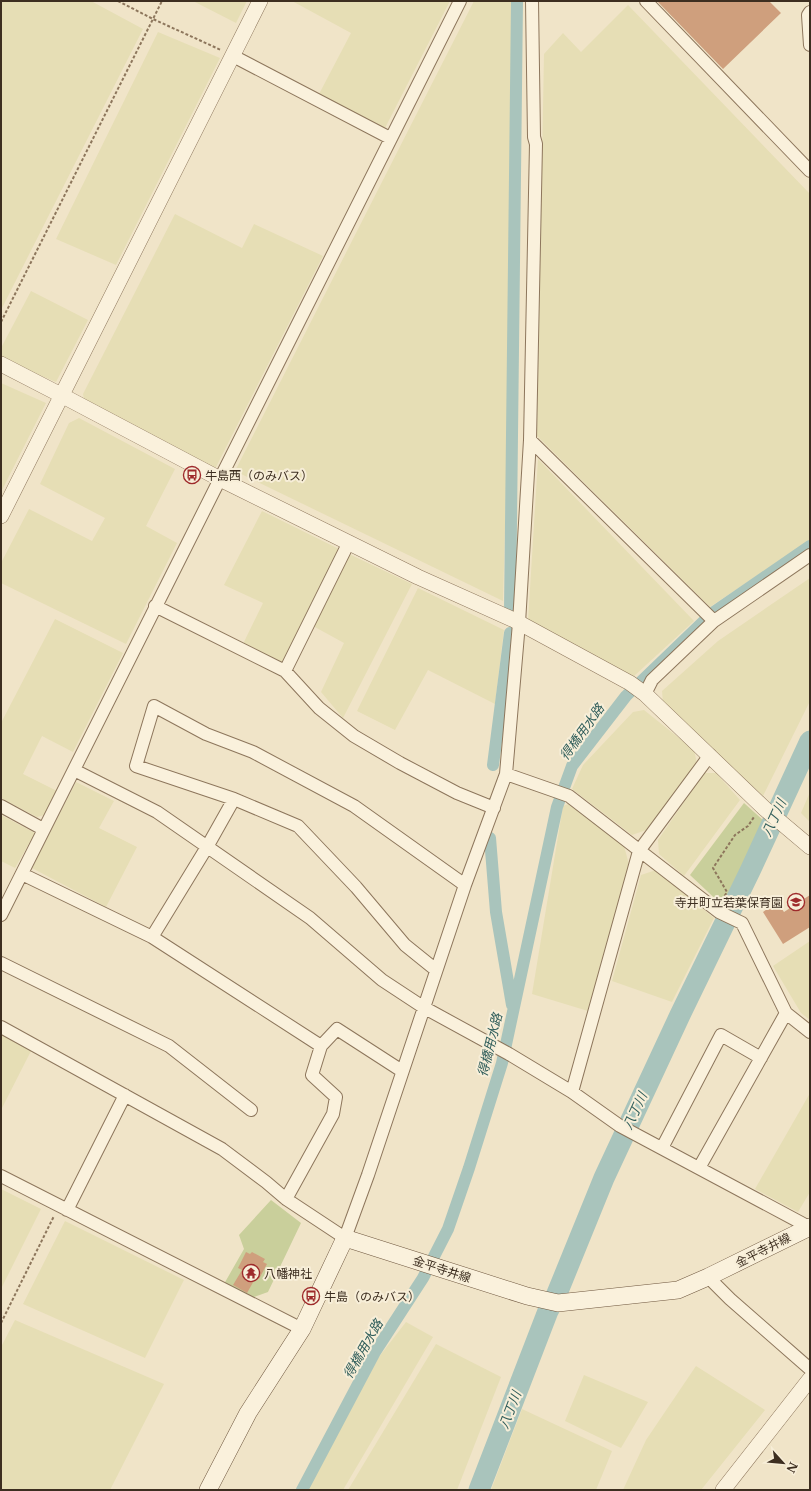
<svg xmlns="http://www.w3.org/2000/svg" width="811" height="1491" font-family="'Libre Baskerville','Noto Sans JP',serif">
<style>
.farmland{fill:#e6deb5}
.green{fill:#c9cf9b}
.lines{fill:none;stroke-linecap:round;stroke-linejoin:round}
.canal{stroke:#a9c4bc;stroke-width:12}
.river{stroke:#a9c4bc;stroke-width:21}
.building{fill:#cf9f7d}
.minor-casing{stroke:#8d765c;stroke-width:14}
.tertiary-casing{stroke:#8d765c;stroke-width:16}
.secondary-casing{stroke:#6f573f;stroke-width:18}
.path{stroke:#8d765c;stroke-width:2;stroke-dasharray:3 2;stroke-linecap:butt}
.minor{stroke:#faf1dc;stroke-width:12}
.tertiary{stroke:#faf1dc;stroke-width:15}
.secondary{stroke:#faf1dc;stroke-width:17}
.labels{text-anchor:middle;dominant-baseline:central;stroke-width:4;stroke-linejoin:round;paint-order:stroke}
.poi-label{font-size:12px;fill:#3d2e20;stroke:#f7eed8;text-anchor:start}
.street-label{font-size:12px;fill:#3d2e20;stroke:#f7eed8}
.water-label{font-size:13px;font-style:italic;fill:#2f5d5a;stroke:#f7eed8}
</style>
<rect width="100%" height="100%" fill="#f0e4c8"/>
<path class="farmland" d="M1,1H91L143,29L2,308L1,307Z
M193,1H247L236,23Z
M292,1H450L385,128L318,96L351,33Z
M474,1H519L503,601L235,471Z
M628,5L810,194V540L710,607L537,436L544,54L563,33L581,52Z
M158,32L220,58L116,265L56,239Z
M175,214L242,248L254,224L323,256L215,469L85,405L83,394Z
M31,291L88,320L56,382L1,359V348Z
M1,383L46,403L1,492Z
M79,418L175,469L146,526L177,543L126,644L1,583V563L29,509L92,541L105,518L40,484L69,423Z
M538,459L694,621L633,677L528,621Z
M262,511L339,549L283,663L243,644L263,603L224,585Z
M349,554L412,584L343,718L321,692L344,643L313,626Z
M810,578V701L763,796L663,703L662,691L718,641Z
M418,588L504,630L495,704L428,670L395,730L357,711Z
M55,619L123,653L73,752L42,736L23,774L57,791L44,815L37,817L1,798V723Z
M644,710L694,750L697,764L646,830L632,835L572,789L583,765L633,712Z
M704,773H716L740,800L684,876L659,854L658,840Z
M76,782L114,801L99,828L137,847L106,907L32,868Z
M810,792V822L801,813Z
M571,803L624,846L630,868L588,1011L532,994L563,806Z
M1,815L35,833L15,868L1,861Z
M656,870L714,918L672,1002L612,981L641,875Z
M810,941V1020L801,1013L773,966Z
M1,1033L32,1049L1,1110Z
M810,1093V1192L798,1212L755,1189Z
M1,1189L41,1209L1,1289Z
M65,1221L184,1280L145,1358L23,1304Z
M15,1320L164,1384L110,1490H1V1347Z
M406,1322L433,1337L343,1490H308L378,1358Z
M436,1344L501,1377L457,1490H348Z
M696,1366L765,1410L701,1490H623L646,1440Z
M584,1375L648,1402L621,1448L565,1421Z
M522,1409L612,1451L596,1490H491Z"/>
<path class="green" d="M744,803L765,822L724,907L690,875Z
M271,1200L301,1223L268,1292L248,1299L224,1284L244,1249L239,1235Z"/>
<g class="lines">
<path class="canal" d="M510,610L517,1
M714,612L810,546
M493,765L510,633
M490,838L496,912L512,1005
M302,1490L375,1352L423,1278L448,1229L469,1168L502,1063L557,807L572,766L626,696L705,620"/>
<path class="river" d="M479,1490L548,1311L556,1296L604,1178L680,1015L750,871L810,741"/>
</g>
<path class="building" d="M657,1H769L781,13L723,69Z
M810,895V927L783,944L763,912L777,902L784,912Z
M246,1252L250,1254L252,1252L265,1259L263,1262L267,1264L259,1279L256,1277L247,1293L233,1285L242,1270L238,1268Z"/>
<g class="lines">
<g class="minor-casing">
<path id="minor" d="M646,1L810,171
M810,12L808,15L810,45
M233,56L390,138
M530,440L714,621
M155,606L285,671L319,708L354,736L400,763L457,793L494,808
M285,671L349,542
M645,694L652,680L714,621L810,555
M74,770L157,812L310,918L382,980L423,1007L509,1054L572,1092L620,1126L809,1227
M506,774L569,796L719,912L742,923L786,1013L810,1032
M1,806L43,829
M22,874L152,937L321,1046L337,1029L402,1071
M1,915L460,1
M152,937L207,847L234,799
M1,963L169,1046L251,1110
M436,970L405,945L356,887L298,826L234,799L136,766L154,706L206,734L253,752L354,806L465,885
M1,1027L222,1149L266,1182L286,1199L345,1238L368,1175L465,885L506,774L519,623L530,440L536,144L534,137L532,1
M572,1092L639,851L710,755
M662,1148L721,1035L761,1058
M699,1168L786,1013
M1,1176L302,1329
M286,1199L333,1114L336,1097L312,1075L321,1046
M67,1210L125,1095
M708,1277L730,1299L810,1369"/>
</g>
<g class="tertiary-casing">
<path id="tertiary" d="M1,364L61,395L220,479L418,577L514,620L630,683L645,694L765,809L810,847
M1,516L260,1
M723,1490L810,1379"/>
</g>
<g class="secondary-casing">
<path id="secondary" d="M208,1490L248,1413L302,1329L345,1238L527,1296L558,1303L678,1290L708,1277L810,1227"/>
</g>
<path class="path" d="M118,1L153,19L221,50
M1,322L162,1
M722,900L727,892L713,868L735,835L748,826L754,817
M1,1323L54,1216"/>
<use href="#minor" class="minor"/>
<use href="#tertiary" class="tertiary"/>
<use href="#secondary" class="secondary"/>
</g>
<defs>
<g id="bus-ring" transform="scale(0.9)"><circle r="9.5" fill="#f7eed8" stroke="#9e2a2b" stroke-width="1.5"/><path d="M-5-6H5V4H4V6H2V4H-2V6H-4V4H-5ZM-3.5-4V0h7V-4ZM-3.5 1.2v1.5H-2V1.2ZM2 1.2v1.5H3.5V1.2Z" fill="#9e2a2b"/></g>
<g id="school-ring" transform="scale(0.9)"><circle r="9.5" fill="#f7eed8" stroke="#9e2a2b" stroke-width="1.5"/><path d="M0-5L7-2L0 1L-7-2ZM-4 1L0 2.5L4 1V4Q0 6-4 4Z" fill="#9e2a2b"/></g>
<g id="temple-ring" transform="scale(0.9)"><circle r="9.5" fill="#f7eed8" stroke="#9e2a2b" stroke-width="1.5"/><path d="M0-6L5-2H3V0L6.5 2.5H4V6H1.5V3h-3V6H-4V2.5H-6.5L-3 0V-2H-5Z" fill="#9e2a2b"/></g>
</defs>
<g fill-rule="evenodd">
<use href="#bus-ring" x="192" y="475"/>
<use href="#school-ring" x="796" y="902"/>
<use href="#temple-ring" x="251" y="1273"/>
<use href="#bus-ring" x="311" y="1296"/>
</g>
<g class="labels">
<g class="poi-label">
<text x="205" y="475">牛島西（のみバス）</text>
<text x="783" y="902" text-anchor="end">寺井町立若葉保育園</text>
<text x="264" y="1273">八幡神社</text>
<text x="324" y="1296">牛島（のみバス）</text>
</g>
<g class="street-label">
<text transform="translate(763 1250) rotate(-27)">金平寺井線</text>
<text transform="translate(442 1269) rotate(18)">金平寺井線</text>
</g>
<g class="water-label">
<text transform="translate(582 732) rotate(-54)">得橋用水路</text>
<text transform="translate(774 818) rotate(-65)">八丁川</text>
<text transform="translate(490 1045) rotate(-76)">得橋用水路</text>
<text transform="translate(635 1111) rotate(-65)">八丁川</text>
<text transform="translate(363 1349) rotate(-60)">得橋用水路</text>
<text transform="translate(510 1410) rotate(-69)">八丁川</text>
</g>
</g>
<rect width="811" height="1491" fill="none" stroke="#3d2e20" stroke-width="4"/>
<g transform="translate(783 1463) rotate(117)" stroke="#f7eed8" stroke-width="3" paint-order="stroke">
<path d="M0-3L7 15L0 10L-7 15Z" fill="#3d2e20"/>
<text y="-6" font-size="11" font-weight="bold" text-anchor="middle" fill="#3d2e20">N</text>
</g>
</svg>
